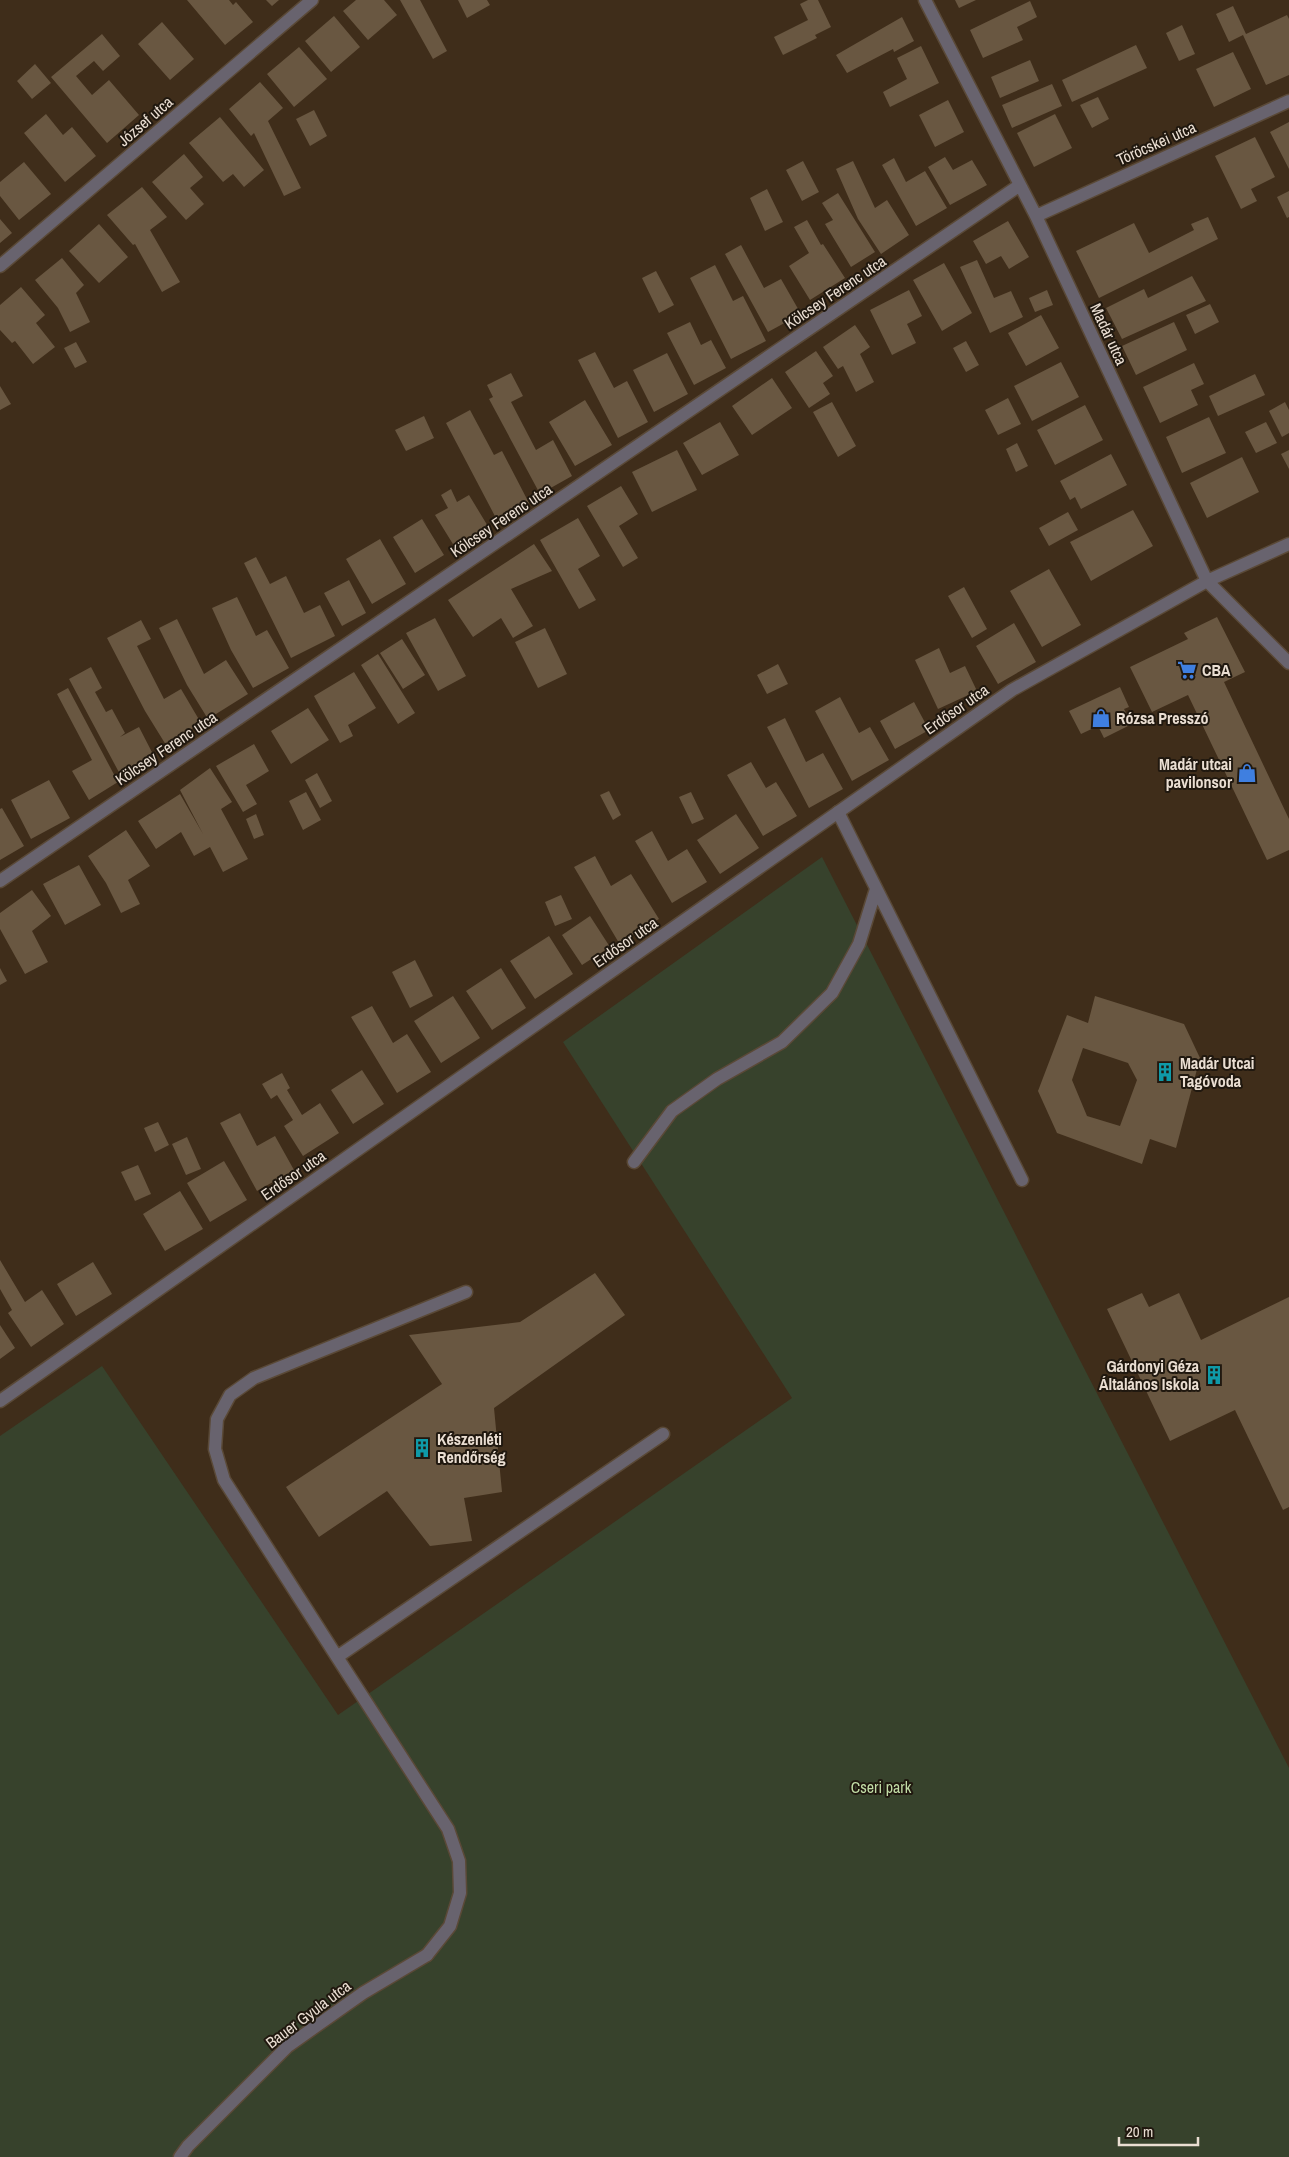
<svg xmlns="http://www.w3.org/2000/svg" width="1289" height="2157" font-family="'Archivo Narrow',sans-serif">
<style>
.green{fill:#37422c}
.building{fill:#695741;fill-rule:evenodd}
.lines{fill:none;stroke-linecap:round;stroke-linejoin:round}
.service-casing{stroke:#5a4937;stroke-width:15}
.minor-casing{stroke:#5a4937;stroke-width:15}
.service{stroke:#68636e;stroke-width:12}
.minor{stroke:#68636e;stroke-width:12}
.labels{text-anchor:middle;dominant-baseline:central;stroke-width:4;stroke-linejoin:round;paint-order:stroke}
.street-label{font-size:16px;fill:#eaded2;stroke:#20180f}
.poi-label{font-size:16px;font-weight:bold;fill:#eaded2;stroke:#20180f;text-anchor:start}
.park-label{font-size:16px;fill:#c1dca6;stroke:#20180f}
</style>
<rect width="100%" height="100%" fill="#3f2d1a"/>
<path class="green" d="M822,857L1289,1768V2157H0V1436L102,1366L338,1715L792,1398L563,1042Z"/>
<path class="building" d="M187,0H229L233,5L236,2L253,22L225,45Z
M266,0H279L272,6Z
M356,0H384L397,15L368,40L343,11Z
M400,0H420L447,51L433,59Z
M458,0H487L490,5L467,18Z
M808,0H818L831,27L815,35L817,38L783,55L774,37L808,20L800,4Z
M955,0H976L959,8Z
M1030,1L1037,17L1017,27L1023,40L983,58L970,30Z
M1233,6L1246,34L1287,15L1289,19V75L1266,85L1243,35L1229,42L1216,14Z
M334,16L360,47L331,72L305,41Z
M902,17L914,41L894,52L893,49L847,73L836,55Z
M162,22L194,59L170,80L138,44Z
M1182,25L1195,54L1179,61L1166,33Z
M102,34L120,56L103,71L94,61L76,76L92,95L109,80L139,115L107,143L51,77Z
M1136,45L1147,68L1072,102L1062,80Z
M921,46L939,83L890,107L883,92L907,79L897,58Z
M299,47L327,79L294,107L267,74Z
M1233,52L1251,89L1214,107L1196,69Z
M1030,60L1039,81L1000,98L991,77Z
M35,64L51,83L32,99L17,81Z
M260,82L283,108L268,121L301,188L284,196L254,133L251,136L229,109Z
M1052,84L1062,106L1012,128L1002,105Z
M1098,97L1109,119L1092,128L1080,105Z
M948,100L964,132L935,147L919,115Z
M314,110L327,136L310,146L296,119Z
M46,114L63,135L72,127L96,156L65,182L24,133Z
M1055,114L1072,148L1034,167L1017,133Z
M220,117L264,170L244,187L233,174L223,182L189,143Z
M1289,122V169L1270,132Z
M1255,137L1275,177L1251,189L1257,201L1241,209L1215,156Z
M184,154L203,177L190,188L204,204L186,220L152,182Z
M945,157L953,170L972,160L987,185L950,205L928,167Z
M894,158L906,182L925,171L947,208L916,226L882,165Z
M803,161L819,192L802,201L786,170Z
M853,161L875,208L887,200L909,235L881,254L858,219L836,169Z
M24,162L51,194L19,220L0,196V182Z
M142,187L167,217L150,230L180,282L162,292L135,244L133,245L107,215Z
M767,189L783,222L765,231L750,198Z
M1289,191V217L1287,218L1277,197Z
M838,193L875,252L851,267L825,224L833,220L822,203Z
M1208,217L1218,239L1099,298L1076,251L1134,223L1149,253L1194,230L1191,224Z
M0,219L12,233L0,243Z
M807,220L821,245L823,244L845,278L810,300L789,266L809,253L794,227Z
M1008,221L1029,257L1009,269L1001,256L986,264L973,241Z
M99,224L128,257L99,283L69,251Z
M741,245L764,288L781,279L801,314L768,332L725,254Z
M62,258L84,285L76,293L90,322L70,332L58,308L35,280Z
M977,260L994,298L1011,291L1023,317L990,333L960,267Z
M944,263L972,313L942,331L913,280Z
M715,265L733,301L743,296L766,341L731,359L690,278Z
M656,271L674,305L659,313L642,278Z
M1192,276L1206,301L1122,339L1106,308L1144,289L1148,298Z
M21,287L45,315L36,323L55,347L33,364L15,341L12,343L0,330V305Z
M909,290L922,316L907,324L916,343L892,355L870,310Z
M1047,290L1053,305L1035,312L1029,298Z
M1210,304L1219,322L1195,334L1186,315Z
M1041,315L1059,348L1026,366L1008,333Z
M690,322L701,345L711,340L726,368L694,385L667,333Z
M1174,322L1187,350L1136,375L1122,346Z
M855,325L870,347L860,354L874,382L856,392L843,366L838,369L823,347Z
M966,341L979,365L966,372L953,348Z
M76,342L87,362L75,368L64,348Z
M816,351L833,376L823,383L830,394L809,408L785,372Z
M595,352L614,388L627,381L648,422L618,438L578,360Z
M667,353L688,394L654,412L633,370Z
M1061,362L1079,397L1032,421L1014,386Z
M1194,363L1204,384L1191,390L1198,405L1160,423L1143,387Z
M511,373L523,396L511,402L536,450L553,440L572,476L540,494L489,399L493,397L487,385Z
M1255,374L1265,395L1218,416L1209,396Z
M772,378L792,408L752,435L732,406Z
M0,386L11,404L0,410Z
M1008,398L1021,424L998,435L985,410Z
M585,400L612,445L575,466L549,422Z
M832,402L856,446L838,457L813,412Z
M1285,402L1289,410V433L1282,437L1269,411Z
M1085,405L1103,440L1055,465L1037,430Z
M470,410L494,455L502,451L529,503L497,520L446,423Z
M424,416L434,438L406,451L395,430Z
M1209,417L1226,453L1182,473L1166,437Z
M720,422L739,455L702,475L683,443Z
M1266,422L1277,443L1256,453L1245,432Z
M1017,443L1028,466L1016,472L1006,449Z
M677,450L697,490L652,512L632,472Z
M1289,450V469L1281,454Z
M1111,454L1127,485L1081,509L1075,497L1070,500L1060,481Z
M1242,457L1259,492L1207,518L1190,483Z
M621,486L638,514L619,526L638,558L623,567L587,506Z
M451,489L457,502L469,495L489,528L456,549L435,515L448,508L441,495Z
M1133,510L1153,546L1091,581L1070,542Z
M1068,512L1078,530L1049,546L1039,528Z
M578,518L600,556L578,569L596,600L579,609L540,540Z
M422,519L444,555L415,573L393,537Z
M380,539L406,584L372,604L346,559Z
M534,544L552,571L511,589L533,626L513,638L501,618L473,637L448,600Z
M256,557L270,584L286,576L304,613L320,605L335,636L291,658L244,563Z
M1049,569L1081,625L1042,647L1010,591Z
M349,580L366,613L342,626L324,593Z
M964,587L987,629L972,638L948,596Z
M237,597L256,636L267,630L289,668L253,688L231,650L212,608Z
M1217,617L1245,672L1224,682L1289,819V850L1267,860L1188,695L1152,712L1130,667L1188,639L1184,633Z
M435,618L466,676L438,691L406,633Z
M177,619L204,674L226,660L248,694L208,719L187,685L159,628Z
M141,620L151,639L137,646L164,699L181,689L201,723L166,745L145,711L107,638Z
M1014,623L1036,662L998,684L976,646Z
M545,628L567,674L538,688L515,642Z
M402,639L425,675L403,689L380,653Z
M939,648L950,673L965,666L977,691L938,709L915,660Z
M378,654L415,713L398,724L361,665Z
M778,664L788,684L767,694L757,675Z
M91,667L102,688L95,692L106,712L112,709L125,733L120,737L139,727L156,760L122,778L69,679Z
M354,672L376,708L348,725L353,736L340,743L314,696Z
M1120,687L1129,707L1124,709L1132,724L1104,738L1098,726L1081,734L1069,711Z
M68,688L118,782L89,800L72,771L92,760L57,694Z
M840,697L859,733L870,727L889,760L852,781L815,711Z
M914,702L929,730L895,749L880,721Z
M308,708L329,740L291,764L271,731Z
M785,718L806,762L823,753L843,789L809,808L767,727Z
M254,744L269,771L246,785L257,804L243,812L216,766Z
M751,762L766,788L776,782L797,816L763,836L727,775Z
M210,768L232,802L221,809L248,859L223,872L210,847L194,856L181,832L156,849L138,821L180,794L203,834L180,790Z
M317,773L332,801L320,808L305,780Z
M49,780L70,818L31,839L11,800Z
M609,791L621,815L613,820L600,795Z
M306,792L321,820L303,830L289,801Z
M691,792L704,819L692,824L679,797Z
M2,808L24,846L0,860V809Z
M256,814L264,835L254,839L246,819Z
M736,814L759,848L720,874L697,840Z
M126,830L150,866L128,880L140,904L121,913L106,883L88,856Z
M652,831L668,861L687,849L707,882L672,903L635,841Z
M595,856L611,886L631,874L659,919L619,943L574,867Z
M79,865L101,905L65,925L43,884Z
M32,890L51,916L32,931L48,962L25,974L0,929V913Z
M561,895L572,919L555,926L545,902Z
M590,916L610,947L582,965L562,935Z
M549,936L573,974L535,999L510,961Z
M415,960L433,996L410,1008L392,972Z
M0,968L7,981L0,985Z
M501,968L526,1008L492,1030L466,991Z
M453,996L480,1038L441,1063L414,1021Z
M1095,996L1184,1024L1200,1058L1176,1148L1150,1139L1142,1164L1057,1133L1038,1091L1067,1015L1088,1023ZM1083,1048L1128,1063L1137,1080L1120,1126L1087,1116L1072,1080Z
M372,1006L393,1043L407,1034L431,1072L397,1093L351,1017Z
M362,1070L384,1104L353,1124L331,1090Z
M282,1073L290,1088L287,1090L302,1115L320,1103L339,1133L303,1156L284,1126L293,1120L277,1095L271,1099L262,1084Z
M240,1113L257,1146L275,1136L294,1170L257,1191L220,1123Z
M158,1122L169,1145L155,1152L144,1128Z
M187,1137L201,1169L186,1175L172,1144Z
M224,1161L247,1200L210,1222L187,1183Z
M138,1165L151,1194L135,1201L121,1172Z
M180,1191L203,1229L165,1251L143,1214Z
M0,1260L25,1302L42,1290L64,1324L31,1347L8,1313L12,1310L0,1289Z
M93,1262L112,1294L76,1316L57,1284Z
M595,1273L625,1315L494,1408L502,1492L464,1498L472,1541L430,1546L387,1491L319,1537L286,1487L442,1384L409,1335L520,1322Z
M1142,1293L1149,1307L1179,1293L1201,1340L1289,1297V1507L1283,1510L1235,1410L1170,1441L1107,1309Z
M0,1325L15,1348L0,1359Z"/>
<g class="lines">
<g class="service-casing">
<path id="service" d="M838,812L1022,1180
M634,1162L672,1111L717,1079L782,1042L832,993L859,944L876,889
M337,1657L224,1480L215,1449L217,1419L230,1395L254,1378L466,1292
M427,1955L450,1926L460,1893L459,1861L448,1829L337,1657L663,1434"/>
</g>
<g class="minor-casing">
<path id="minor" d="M925,0L1036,216L1207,581L1289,663
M1036,216L1289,101
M0,266L312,0
M0,881L1020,185
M0,1401L1012,690L1207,581L1289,544
M180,2157L188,2146L288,2046L363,1993L427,1955"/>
</g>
<use href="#service" class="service"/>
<use href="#minor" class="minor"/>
</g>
<defs>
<g id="supermarket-bare" transform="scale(1.5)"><path d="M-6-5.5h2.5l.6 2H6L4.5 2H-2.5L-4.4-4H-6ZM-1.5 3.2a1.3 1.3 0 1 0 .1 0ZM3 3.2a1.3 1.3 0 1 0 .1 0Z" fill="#3f7fe0" stroke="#20180f" stroke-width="2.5" paint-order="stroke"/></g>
<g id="shop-bare" transform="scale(1.5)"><path d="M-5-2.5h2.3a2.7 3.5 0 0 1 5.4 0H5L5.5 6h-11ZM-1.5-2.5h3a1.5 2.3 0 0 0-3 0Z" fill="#3f7fe0" stroke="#20180f" stroke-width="2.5" paint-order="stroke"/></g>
<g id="building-bare" transform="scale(1.5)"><path d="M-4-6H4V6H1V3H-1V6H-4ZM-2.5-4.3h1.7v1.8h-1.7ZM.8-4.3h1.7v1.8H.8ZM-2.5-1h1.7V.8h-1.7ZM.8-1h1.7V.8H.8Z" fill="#0f9aa8" stroke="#20180f" stroke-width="2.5" paint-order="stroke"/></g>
</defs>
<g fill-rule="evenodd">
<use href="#supermarket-bare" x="1187" y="670"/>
<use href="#shop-bare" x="1101" y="718"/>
<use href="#shop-bare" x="1247" y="773"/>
<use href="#building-bare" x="1165" y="1072"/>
<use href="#building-bare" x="1214" y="1375"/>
<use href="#building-bare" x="422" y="1448"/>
</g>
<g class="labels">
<g class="street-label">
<text transform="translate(145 121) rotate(-41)">József utca</text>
<text transform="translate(1156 143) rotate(-24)">Töröcskei utca</text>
<text transform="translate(835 292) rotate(-34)">Kölcsey Ferenc utca</text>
<text transform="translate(1109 334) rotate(65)">Madár utca</text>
<text transform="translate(501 520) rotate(-34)">Kölcsey Ferenc utca</text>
<text transform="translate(956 709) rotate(-35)">Erdősor utca</text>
<text transform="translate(166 748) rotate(-34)">Kölcsey Ferenc utca</text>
<text transform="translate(625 942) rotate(-35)">Erdősor utca</text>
<text transform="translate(293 1175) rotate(-35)">Erdősor utca</text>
<text transform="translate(308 2014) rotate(-37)">Bauer Gyula utca</text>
</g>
<g class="poi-label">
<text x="1202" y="670">CBA</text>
<text x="1116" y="718">Rózsa Presszó</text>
<text x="1232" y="764" text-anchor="end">Madár utcai<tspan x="1232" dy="18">pavilonsor</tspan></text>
<text x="1180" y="1063">Madár Utcai<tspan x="1180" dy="18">Tagóvoda</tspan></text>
<text x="1199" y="1366" text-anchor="end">Gárdonyi Géza<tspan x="1199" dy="18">Általános Iskola</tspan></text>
<text x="437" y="1439">Készenléti<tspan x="437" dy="18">Rendőrség</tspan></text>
</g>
<g class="park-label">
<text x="881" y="1787">Cseri park</text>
</g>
</g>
<path d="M1119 2137v8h79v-8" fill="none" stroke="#eaded2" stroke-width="2.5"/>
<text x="1126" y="2137" font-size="15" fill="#eaded2" stroke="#20180f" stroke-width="4" paint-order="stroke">20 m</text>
</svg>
